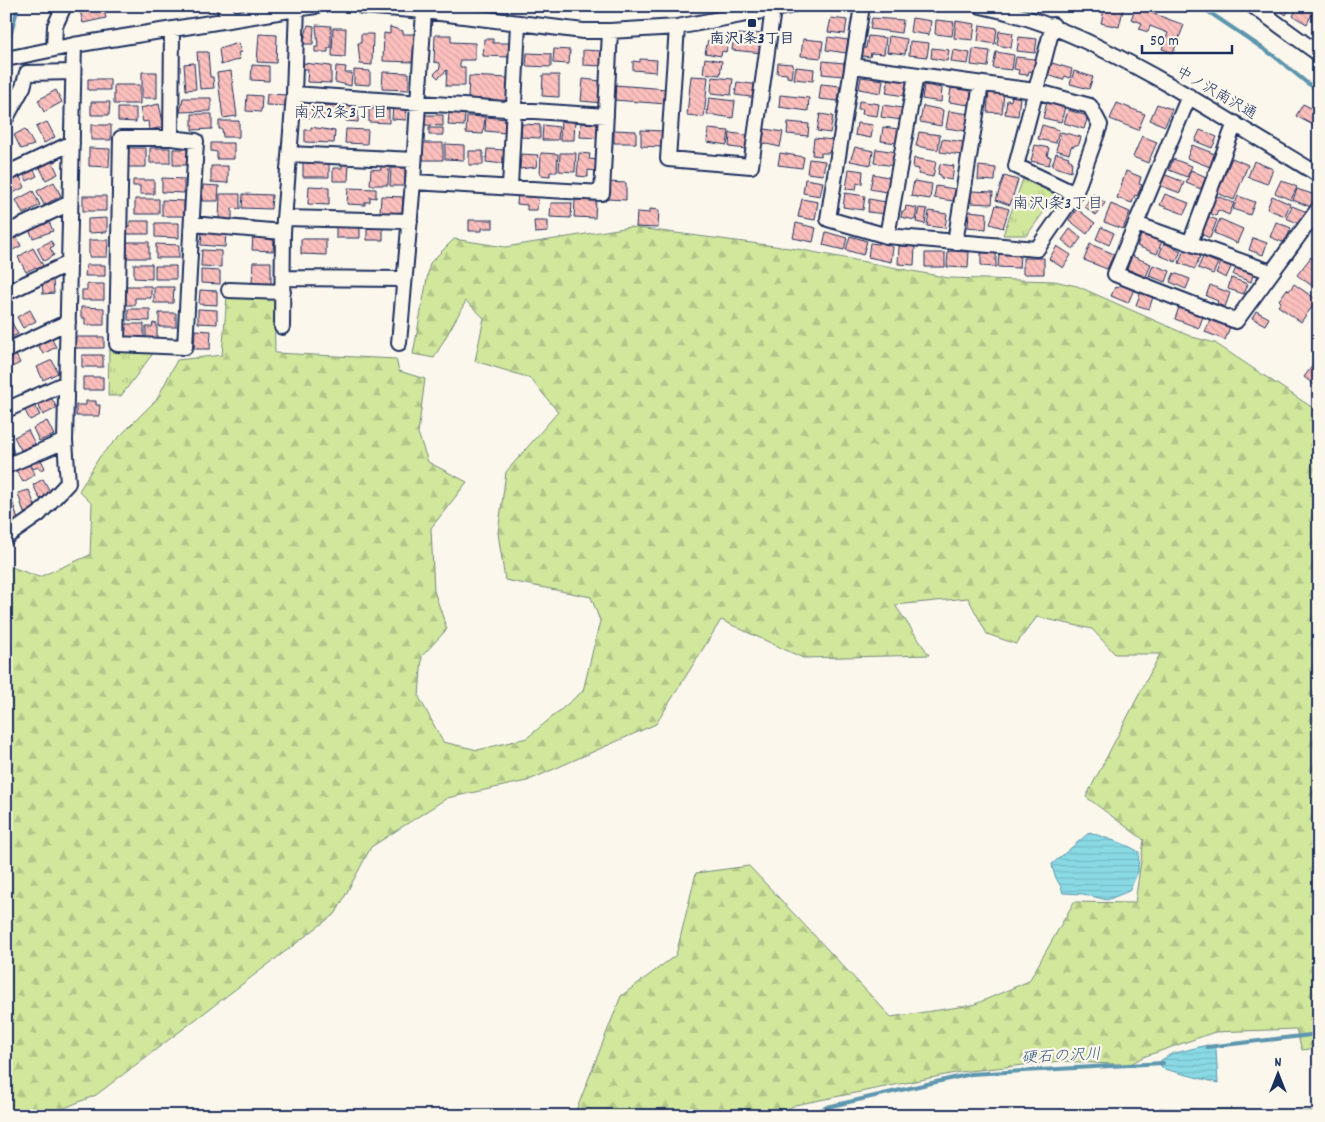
<svg xmlns="http://www.w3.org/2000/svg" width="1325" height="1122" font-family="Dekko,'Klee One',sans-serif">
<style>
.forest{fill:url(#forest-firs);stroke:#768b7d}
.park{fill:url(#park-tufts);stroke:#768b7d}
.water{fill:url(#water-rules);stroke:#5d96ae}
.lines{fill:none;stroke-linecap:round;stroke-linejoin:round}
.stream{stroke:#5d96ae;stroke-width:4}
.building{fill:url(#building-back-hatch);stroke:#1b2f5e}
.minor-casing{stroke:#1b2f5e;stroke-width:18}
.minor{stroke:#fbf7ec;stroke-width:14}
.poi-dot{fill:#1b2f5e;stroke:#fbf7ec;stroke-width:2}
.labels{text-anchor:middle;dominant-baseline:central;stroke-width:4.5;stroke-linejoin:round;paint-order:stroke}
.poi-label{font-size:15px;font-weight:bold;fill:#1b2f5e;stroke:#fbf7ec}
.street-label{font-size:15px;fill:#1b2f5e;stroke:#fbf7ec}
.neighbourhood-label{font-size:16px;fill:#1b2f5e;stroke:#fbf7ec}
.water-label{font-size:16px;font-style:italic;fill:#365a80;stroke:#fbf7ec}
</style>
<defs>
<pattern id="forest-firs" width="22" height="20" patternUnits="userSpaceOnUse" patternTransform="scale(1.25)"><rect width="22" height="20" fill="#d0e79c"/><path d="M5 1l3.5 6h-7zM16 11l3.5 6h-7z" fill="#b2c689"/></pattern>
<pattern id="park-tufts" width="24" height="20" patternUnits="userSpaceOnUse" patternTransform="scale(1.25)"><rect width="24" height="20" fill="#d0e79c"/><path d="M3 7l-1-3M5 7V3M7 7l1-3M15 17l-1-3M17 17v-4M19 17l1-3" fill="none" stroke="#b2c689"/></pattern>
<pattern id="water-rules" width="6" height="5" patternUnits="userSpaceOnUse" patternTransform="scale(1.25)"><rect width="6" height="5" fill="#89dae4"/><path d="M0 2.5h6" fill="none" stroke="#76bbc6"/></pattern>
<pattern id="building-back-hatch" width="6" height="6" patternUnits="userSpaceOnUse" patternTransform="scale(1.25)"><rect width="6" height="6" fill="#fcc0bd"/><path d="M-1 5l2 2M0 0l6 6M5-1l2 2" fill="none" stroke="#d7a5a5"/></pattern>
</defs>
<rect width="100%" height="100%" fill="#fbf7ec"/>
<filter id="ink" filterUnits="userSpaceOnUse"><feTurbulence type="fractalNoise" baseFrequency=".02" numOctaves="2"/><feDisplacementMap in="SourceGraphic" scale="10" xChannelSelector="R" yChannelSelector="G"/><feConvolveMatrix kernelMatrix="1 2 1 2 8 2 1 2 1" color-interpolation-filters="sRGB"/></filter>
<g filter="url(#ink)">
<path class="forest" d="M630,227L797,249L949,278L1054,281L1077,286L1192,337L1215,343L1319,412V1048L1302,1050L1296,1029L1215,1032L1143,1057L1129,1065L1060,1061L960,1072L795,1105L775,1116H574L621,996L676,955L696,873L749,866L891,1017L973,1005L1029,981L1074,902L1135,903L1144,840L1086,797L1160,654H1115L1092,629L1037,617L1016,644L987,634L968,598L895,605L929,655L803,658L721,620L656,724L527,781L447,798L371,847L336,913L96,1095L45,1116H6V565L39,577L90,555L92,504L79,491L100,456L157,399L177,360L222,355L227,296L274,298L275,353L396,359L399,371L425,379L418,433L428,462L467,482L431,528L434,591L447,629L422,656L419,697L443,742L478,750L527,738L583,691L600,621L591,597L505,580L498,533L506,472L558,412L530,378L475,361L484,318L466,301L434,358L413,354L430,263L454,239L505,247Z
M1159,1108L1319,1112V1116H1158Z"/>
<path class="park" d="M1023,179L1057,194L1027,235H1003Z
M109,350L154,352L121,396H108Z"/>
<path class="water" d="M1090,832C1108,840 1124,842 1139,852L1138,872L1129,891L1107,900L1083,894L1063,893C1060,881 1054,880 1052,864Z
M1207,1045L1214,1047L1216,1050L1218,1083L1164,1069L1160,1065V1061L1171,1054Z"/>
<g class="lines">
<path class="stream" d="M1200,6L1274,56L1307,83L1319,90
M6,53L18,6
M1207,1047L1319,1034
M806,1116L827,1107L971,1074L1163,1063"/>
</g>
<path class="building" d="M79,6H103L106,18L83,23Z
M1105,6H1124L1119,27L1101,23Z
M1274,6H1291L1286,15Z
M1298,6H1316L1307,24L1293,16Z
M1136,7L1184,25L1173,53L1162,49L1168,33L1150,26L1148,32L1139,29L1142,23L1131,19Z
M831,18L847,20L845,34L828,32Z
M872,18L903,20L901,33L870,29Z
M912,18L931,21L929,35L910,32Z
M936,20L954,22L952,36L935,34Z
M956,21L975,24L973,40L954,38Z
M308,25L314,26L313,44H303Z
M316,25L331,26V48H328V52H315V47H318Z
M980,25L997,28L995,44L978,41Z
M390,27L403,31V34H414L413,62L383,61L384,33L390,34Z
M333,28H346L345,57L332,56Z
M999,31L1013,33L1011,48L997,45Z
M750,33L764,34L762,53L732,50L734,36L738,37V34L750,35Z
M259,34L277,35L276,63L257,62Z
M361,34H373L372,65L360,64L358,43H361Z
M435,35H451V42L475,43V60H460V67H465V86H446L447,70L438,78L434,74L440,68V63L434,62Z
M868,36L886,38L884,54L871,53L870,57L861,56L862,48H866Z
M889,36L907,39L905,54L887,52Z
M828,37L848,40L846,53L826,50Z
M1019,37L1037,39L1035,53L1017,51Z
M484,39H493V43H509V57L483,56Z
M803,39L823,41L821,58L801,56Z
M708,40L728,43L726,52L722,51L721,56L705,53Z
M910,41L929,43L927,57L909,55Z
M238,43L241,52L238,53L240,59L221,65L219,49Z
M932,48L949,50L947,61L931,58Z
M554,49L570,50L569,64L553,63Z
M973,49L990,51L988,67L971,65Z
M583,50L602,51V66L583,65Z
M953,50L970,53L968,64L951,62Z
M197,52H208L210,77H213L214,88L200,89Z
M996,52L1014,55L1012,70L993,68Z
M527,53L551,54V67L526,66Z
M1016,57L1035,59L1033,72L1029,71L1028,75L1018,74L1019,70L1014,69Z
M705,58L722,61L720,75L703,73Z
M640,59L657,60L656,72L633,70V61L640,62Z
M823,61L844,63L843,76L822,74Z
M194,63L196,89L186,90L184,64Z
M303,63L331,66V83L307,82L308,69H302Z
M778,63L793,64L791,78L787,77V74L777,73Z
M1052,63L1072,69L1070,78L1065,76L1063,80L1048,75Z
M252,65L269,66V81L251,80Z
M336,66L346,67L345,73H352L351,86L335,82Z
M796,67L814,69L813,81L794,79Z
M354,70L370,71V85L354,84Z
M231,71L237,116L223,118L217,73Z
M1074,71L1093,77L1089,89L1070,84Z
M142,72H157V98H142Z
M383,72L409,73V90L382,89Z
M543,75H559V97L542,96Z
M469,76L509,78L508,101L468,98Z
M691,76L708,77L704,117L687,115Z
M712,77L733,79L731,95L711,93Z
M861,77L883,80L881,93L859,89Z
M889,78L907,81L904,96L886,93Z
M88,79H110V90H88Z
M583,79L601,81L602,103L581,101Z
M737,82L759,85L758,98L735,95Z
M821,84L840,86L838,101L819,99Z
M114,85H140V104H114Z
M615,85L667,89L666,104L614,100Z
M924,85L942,88L941,102L922,99Z
M951,88L971,91L969,105L949,102Z
M56,90L62,102L44,112L38,100Z
M989,91L1004,93L1002,113L987,112Z
M267,94L287,95V106L266,105Z
M247,95L262,96L261,112L246,111Z
M780,95L809,98L808,111L779,107Z
M1012,95L1020,96L1018,116L1005,114L1007,100L1011,101Z
M183,98H211V111L180,112Z
M709,98L735,101L733,118L707,114Z
M300,101L320,102L319,118L300,117Z
M859,101L879,104L877,116L862,114L863,109H858Z
M91,102H110L109,115H91Z
M1047,102L1065,107L1061,122L1043,118Z
M1117,103L1145,114L1138,130L1110,119Z
M159,104L164,127L149,130L148,121L143,122L140,108Z
M346,104H358V122L346,121Z
M1157,104L1172,109L1165,126L1150,120Z
M1303,104L1319,112V118L1315,126L1296,116Z
M323,105L341,106V119H322Z
M393,105H407L406,120L392,119Z
M883,105L902,108L901,120L881,117Z
M923,106L943,110L941,126L920,122Z
M118,108H136V122L118,121Z
M369,109L389,110V123L369,122Z
M452,109L460,110V114H465L464,126L448,125L449,113H451Z
M1068,110L1088,116L1084,129L1064,123Z
M949,111L969,114L966,131L946,128Z
M192,114H212V129L192,130Z
M820,114L833,116L830,133L817,131Z
M425,115H443V126L425,125Z
M467,116L485,117L483,134L466,133Z
M486,117L507,119L506,133L485,131Z
M561,118L575,119L574,140H560Z
M219,121H239V137H223L222,129H219Z
M47,122L55,137L44,143L36,127Z
M788,122L809,124L808,136L787,134Z
M581,123L598,124L597,138L580,137Z
M857,123L873,125L871,138L855,135Z
M522,124L540,125V138L521,137Z
M91,125H111V140H91Z
M543,125L559,127L558,140H542Z
M1042,125L1059,130L1056,143L1038,139Z
M311,127L335,131L334,143L305,142V130H311Z
M883,127L899,129L897,143L881,141Z
M429,128H443V135H429Z
M25,129L34,145L21,149L14,135Z
M346,129L368,130L367,144L345,143Z
M708,129L729,131L727,145L707,142Z
M765,129L783,132L780,147L762,143Z
M614,130L636,131V143H614Z
M641,130L663,131V147L641,146Z
M1200,130L1217,137L1212,148L1195,141Z
M919,132L940,135L938,150L916,146Z
M1061,132L1081,137L1079,144L1071,147L1069,154L1056,150Z
M730,133L747,135L746,149L729,147Z
M1142,136L1157,142L1148,163L1133,157Z
M814,138L833,140L829,153H821V156L812,155Z
M942,139L964,142L962,155L940,152Z
M211,143H234V159H217V152L211,151Z
M423,143H443V160H423Z
M445,144L464,145V160L445,159Z
M1035,145L1049,148L1047,156L1051,157L1049,165L1031,161Z
M1192,145L1215,154L1210,167L1187,158Z
M855,147L873,151L871,165L850,161Z
M89,148L110,149L109,167L89,166Z
M128,148H146V167H128Z
M150,148H170V163H150Z
M173,149H187V165H173Z
M487,149L505,150L504,164L486,162Z
M876,149L897,152L895,166L874,163Z
M469,151H483V165H469Z
M541,153L558,154L557,172H550V176L540,175Z
M560,153H576L575,172L559,171Z
M579,153L590,154L589,159L598,160L597,171L588,170V177L577,176Z
M780,153L804,157L802,168L778,165Z
M1056,153L1069,157L1068,159L1072,161L1071,172L1052,166Z
M521,154L538,155L536,167L520,169Z
M55,156L57,161L53,163L58,174L46,180L38,164Z
M914,158L936,162L933,177L918,174L919,169L913,168Z
M1232,158L1248,165L1234,200L1217,193Z
M809,159L825,161L823,175L807,173Z
M1173,159L1192,166L1187,177L1169,170Z
M1254,161L1273,169L1267,184L1248,177Z
M303,162L329,163V177H303Z
M342,162L349,163L348,181H333V168H342Z
M940,164L954,166L952,180L941,178V175L938,174Z
M211,166H228V183L211,182Z
M381,166H389L388,185H370L371,169L381,170Z
M979,166L996,168L995,181L978,180Z
M33,168L37,176L27,181L23,173Z
M391,168H405V186H390Z
M849,169L863,171L862,184L857,183L856,190L846,189Z
M1191,170L1206,177L1201,189L1186,183Z
M1126,171L1141,177L1139,184L1142,185L1137,196L1135,195L1132,203L1117,198Z
M873,174L893,178L891,193L870,189Z
M1163,174L1184,182L1180,193L1159,185Z
M1004,176L1018,180L1010,205L996,200Z
M20,177L25,187L9,195L6,184Z
M162,178L184,179V193L162,192Z
M805,179L823,182L820,196L803,193Z
M133,180H154V194H140V186H133Z
M1281,180L1297,187L1291,200L1275,193Z
M914,181L932,184L930,199L911,196Z
M54,182L61,196L44,205L37,191Z
M608,182L626,183V200L607,199Z
M203,185L219,186L218,201H202Z
M309,186L329,187V205L308,204Z
M936,186L955,189L953,201L934,198Z
M348,188L376,189V198L370,197V202H365V205L347,204Z
M1297,189L1315,195L1311,207L1293,200Z
M33,191L40,205L23,214L16,200Z
M971,191L993,192L992,204L971,203Z
M518,193L538,195L537,210H527V205L517,204Z
M845,193L865,196L863,210L843,207Z
M1092,193L1105,203L1096,215L1085,207Z
M220,194H240V209L232,208V220L219,219Z
M243,194L272,195L271,209L242,208Z
M1165,194L1189,203L1184,214L1160,205Z
M1214,195L1234,203L1229,215L1218,210L1216,216L1207,212Z
M83,196H106V211H83Z
M381,196L403,197L402,214L380,213Z
M1238,196L1255,202L1250,215L1233,209Z
M1272,196L1290,204L1285,216L1267,209Z
M135,199H159V214H135Z
M802,199L818,202L815,220L798,217Z
M869,199L886,202L885,214L868,212Z
M162,200L184,201V216H162Z
M575,200L596,201L595,218L574,217Z
M551,203H572L571,218L550,217Z
M1111,204L1130,212L1123,229L1104,222Z
M996,205L1009,209L1003,228L990,224Z
M906,206L917,208L915,220L901,217L902,211H905Z
M1292,206L1307,212L1301,225L1286,218Z
M919,208L927,209L925,224L916,222Z
M650,209L659,210L658,228L636,227L637,212L650,213Z
M1077,209L1095,223L1087,234L1069,220Z
M929,211L947,214L945,228L927,226Z
M969,211L987,213L986,229L968,227Z
M1206,216L1217,220L1210,238L1199,233Z
M47,217L53,231L33,238L28,227Z
M107,218V232L88,233V219Z
M1220,219L1243,229L1237,243L1214,233Z
M469,220H493V228H482V231H469Z
M130,221H149V234H125V226H130Z
M534,221H548V232L535,233Z
M1276,222L1291,228L1285,243L1270,237Z
M155,223H179V238L155,237Z
M336,223H360V238H336Z
M796,223L816,228L813,242L793,238Z
M367,225L383,226V240H367Z
M1101,227L1114,233L1109,245L1096,239Z
M1070,229L1081,238L1073,249L1062,240Z
M202,231L226,232L225,247L201,245Z
M826,232L847,238L844,250L823,245Z
M1142,233L1162,241L1157,254L1137,246Z
M16,235L21,246L13,250L8,239Z
M253,235H265V239L274,240L273,251L252,250Z
M850,236L867,241L863,255L846,250Z
M1253,238L1267,243L1263,255L1249,250Z
M301,239H326V255L301,254Z
M89,240H108L107,257H89Z
M51,241L54,246L50,248L54,255L44,261L37,248Z
M127,242H149V258H127Z
M879,242L893,247L891,262L868,257L870,243L879,244Z
M1164,243L1181,251L1176,262L1159,255Z
M156,244L179,245V258H156Z
M1090,244L1114,254L1107,269L1084,260Z
M899,246L915,247L914,265L898,264Z
M1057,246L1071,255L1063,268L1049,259Z
M33,248L44,267L38,271L36,267L26,272L18,257Z
M1184,249L1200,256L1195,269L1179,263Z
M202,250L221,251V267L201,266Z
M948,251L969,252L968,268L947,267Z
M925,253H945V267H925Z
M981,253H996V267L981,266Z
M999,254L1020,255L1019,268L998,267Z
M1132,256L1151,264L1146,277L1127,269Z
M1203,257L1218,263L1213,274L1198,268Z
M1311,257L1316,261L1319,258V291L1297,275Z
M1023,258H1044V274H1023Z
M1222,261L1232,265L1226,278L1216,273Z
M253,262H271V284L252,283Z
M134,264H152V279L134,278Z
M86,265H105V276H85Z
M1153,265L1170,271L1166,282L1149,276Z
M1237,265L1254,271L1251,282L1233,275Z
M155,266H176V279H155Z
M201,270L220,271V284L201,283Z
M1174,273L1190,279L1186,289L1170,282Z
M1231,278L1248,284L1244,294L1228,289Z
M42,280H53L54,293L43,294Z
M1121,281L1135,287L1128,303L1111,296L1115,287L1118,288Z
M87,284H104V300H82V290H87Z
M1294,284L1317,300L1301,322L1278,306L1281,302L1279,300L1287,289L1289,291Z
M1210,285L1230,293L1225,307L1217,304L1218,301L1206,296Z
M124,286H151V298H135V305H124Z
M154,287H174L173,303H154Z
M1142,289L1154,294L1149,309L1136,305Z
M200,290L217,291V305L199,304Z
M81,307L104,308V325H85V318H81Z
M1179,307L1203,316L1199,328L1175,319Z
M128,309H150V321L128,320Z
M198,309L217,310V324L198,323Z
M30,310L36,321L23,328L17,317Z
M1256,311L1269,318L1265,325L1252,318Z
M159,313H176V327H159Z
M1210,319L1230,327L1225,340L1205,332Z
M11,321L18,334L6,340V323Z
M153,323L157,324V338H146V327H152Z
M123,324H144V338H123Z
M195,330L211,331L210,349H194Z
M50,336L56,347L43,354L37,343Z
M74,337H104V348H74Z
M14,351L20,363L6,370V355Z
M82,355H103V367H82Z
M52,360L58,373L43,380L37,367Z
M1316,361L1319,363L1317,387L1304,377Z
M83,377H103V390H83Z
M49,394L57,408L43,415L36,400Z
M86,401H96V405H100L99,416H76V405H86Z
M34,404L40,415L30,420L24,409Z
M47,421L54,435L39,441L33,428Z
M28,430L35,444L21,450L14,437Z
M8,439L14,452L6,456V440Z
M40,458L45,468L40,470L38,467L33,469L30,463Z
M28,463L35,475L23,482L16,470Z
M43,479L51,493L40,499L33,485Z
M29,490L36,509L24,513L18,493Z
M11,497L18,520L8,523L6,498Z"/>
<g class="lines">
<g class="minor-casing">
<path id="minor" d="M224,6L229,19
M362,6L424,11L583,31H610L677,27L790,6
M981,6C1050,20 1105,49 1166,83C1217,113 1268,144 1319,175
M1253,6L1319,54
M1053,25L1016,166L1075,194
M677,27L668,159L751,166L773,9
M54,49L55,26L64,6
M6,59L74,45L315,6
M853,66L1035,91L1090,106L1100,125L1075,194L1037,249L887,236L828,219L862,6
M294,94L606,116
M1189,96L1115,274L1236,321L1319,208
M6,118L23,87L27,73L73,72
M171,138H121L117,344L185,347L196,141L171,138L172,30
M289,154L414,160
M6,174L72,143
M413,182L602,193L610,31
M510,187L518,24
M284,218L410,221
M192,224L283,232
M1136,224L1271,272
M6,233L70,203
M887,236L916,75
M955,242L981,84
M1190,243L1235,123
M283,278L404,279
M229,290L283,292
M6,293L69,263
M282,327L283,232L294,94L297,6
M399,343L413,182L424,11
M6,351L68,322
M6,410L66,383
M6,466L65,441L74,45
M6,537L39,514L68,483L65,441"/>
</g>
<use href="#minor" class="minor"/>
</g>
</g>
<rect class="poi-dot" x="747" y="18" width="10" height="10" rx="2.5"/>
<g class="labels">
<g class="poi-label">
<text x="752" y="40">南沢1条3丁目</text>
</g>
<g class="street-label">
<text transform="translate(1216 94) rotate(30)">中ノ沢南沢通</text>
</g>
<g class="neighbourhood-label">
<text x="341" y="113">南沢2条3丁目</text>
<text x="1058" y="204">南沢1条3丁目</text>
</g>
<g class="water-label">
<text transform="translate(1061 1057) rotate(-3)">硬石の沢川</text>
</g>
</g>
<rect width="1325" height="1122" fill="none" stroke="#fbf7ec" stroke-width="25"/>
<rect x="12" y="12" width="1300" height="1097" fill="none" stroke="#1b2f5e" stroke-width="2" filter="url(#ink)"/>
<g transform="translate(1278 1074)" stroke="#fbf7ec" stroke-width="4" paint-order="stroke">
<path d="M0-4L9 19L0 12L-9 19Z" fill="#1b2f5e"/>
<text y="-8" font-size="14" font-weight="bold" text-anchor="middle" fill="#1b2f5e">N</text>
</g>
<path d="M1142 45v8h90v-8" fill="none" stroke="#1b2f5e" stroke-width="2.5"/>
<text x="1150" y="45" font-size="15" fill="#1b2f5e" stroke="#fbf7ec" stroke-width="4" paint-order="stroke">50 m</text>
</svg>
